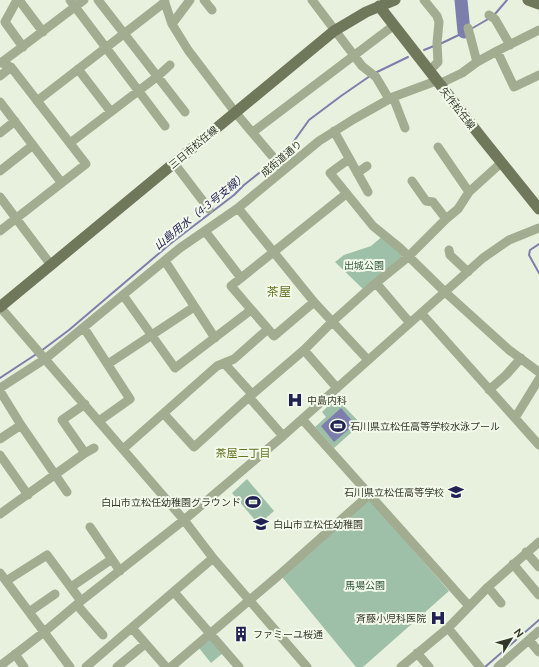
<svg xmlns="http://www.w3.org/2000/svg" width="539" height="667" font-family="Ubuntu,'Noto Sans JP',sans-serif">
<style>
.green{fill:#9ec0a8}
.water{fill:#7e7ead}
.lines{fill:none;stroke-linecap:round;stroke-linejoin:round}
.stream{stroke:#7e7ead;stroke-width:2}
.river{stroke:#7e7ead;stroke-width:13}
.minor{stroke:#a1ac90;stroke-width:9}
.major{stroke:#70785b;stroke-width:11}
.labels{text-anchor:middle;stroke-width:4;stroke-linejoin:round;paint-order:stroke}
.street-label{font-size:10px;fill:#333729;stroke:#f2f9ea}
.park-label{font-size:10px;fill:#2e543a;stroke:#f2f9ea}
.poi-label{font-size:10px;fill:#333729;stroke:#f2f9ea;text-anchor:start}
.water-label{font-size:11px;font-style:italic;fill:#222156;stroke:#f2f9ea}
.neighbourhood-label{font-size:11px;fill:#667724;stroke:#f2f9ea}
.quarter-label{font-size:12px;fill:#667724;stroke:#f2f9ea}
</style>
<rect width="100%" height="100%" fill="#e8f1de"/>
<path class="green" d="M384 235 405 254 363 289 335 262 344 255 371 246Z
M333 401 338 406 341 403 361 424 334 448 315 427 326 417 322 412Z
M247 479 274 511 266 518 268 521 261 527 232 493Z
M369 499 449 591 363 667H356L282 577Z
M211 638 223 653 211 663 199 648Z"/>
<path class="water" d="M341 408 355 424 334 442 321 426Z"/>
<g class="lines">
<path class="stream" d="M495 14 507 0
M471 29 490 18
M440 44 465 32
M424 50 434 46
M375 73 408 57
M278 157 294 141 309 120 341 96 370 76
M539 244 530 250 529 255 539 273
M41 351 69 330 170 244 234 195 244 185 273 162
M0 378 38 353
M485 667 539 620"/>
<path class="river" d="M461 0 464 32"/>
<path class="minor" d="M17 0 5 22 23 47
M19 0 43 32
M70 0 165 126
M98 0 185 112
M164 0 172 24 188 50 235 112 283 169
M204 0 212 10
M312 0 362 66 376 77 389 99
M424 0 437 16 439 22 437 43 438 62 429 71
M489 15 495 19 510 45
M172 24 190 0
M468 28 477 62
M497 51 514 87 539 75
M0 62 11 67 86 164 0 231
M1 63 84 0
M78 69 111 112
M0 76 11 67
M439 84 462 73 477 62 497 51 539 30
M393 97 405 128
M37 101 165 2
M0 102 61 182
M334 131 368 192
M253 132 393 26
M0 133 15 121
M70 143 158 76 170 65
M438 147 469 192
M349 159 330 173 373 226 400 248 445 292 509 350 539 372
M174 163 209 209
M0 171 33 145
M357 173 367 166
M412 181 426 201 433 202 446 219
M0 197 51 265
M238 208 314 302 368 360
M205 231 241 278
M449 250 450 255 468 272
M165 261 215 338
M376 283 410 323
M123 295 175 368 251 310
M314 302 274 336 231 286 346 194
M0 307 184 520 213 558 307 667
M421 313 539 445
M84 328 130 399 99 421
M304 350 337 388
M224 363 252 394
M108 364 194 307
M0 388 45 359 180 248 238 208 319 141 354 119 393 97 436 81
M489 390 506 375 521 358
M0 391 21 425 67 492
M249 397 283 436
M85 404 62 420 85 453
M164 414 194 447 249 397 304 350 333 321 371 287 408 257 446 219 458 209 469 192 501 163
M515 418 539 379
M302 419 469 606
M0 439 21 425
M123 449 217 366 234 359 268 329
M0 455 28 495
M0 514 85 453 94 448
M90 527 120 571
M526 552 539 567
M513 564 539 595
M0 573 70 667
M6 581 47 555 81 601
M71 587 112 559
M488 587 501 603
M174 592 239 667
M77 605 103 635
M29 612 55 594
M132 628 166 667
M448 628 480 667
M529 640 539 652
M417 653 429 667
M15 654 24 667
M0 666 44 632 81 601 184 520 283 436 483 258 509 240 539 228
M86 667 213 558
M117 667 145 644
M171 667 278 576 370 494
M401 667 448 628 488 587 539 542
M498 667 539 631"/>
<path class="major" d="M528 0 539 4
M379 6 481 137 539 209
M0 307 334 31 366 12 395 0"/>
</g>
<defs>
<g id="hospital-bare" transform="scale(1.2)"><path d="M-5-5h3v3.5h4V-5h3V5h-3V1.5h-4V5h-3Z" fill="#222156" stroke="#f2f9ea" stroke-width="2.5" paint-order="stroke"/></g>
<g id="stadium-bare" transform="scale(1.2)"><path d="M0-5a6.5 5 0 1 0 0 10a6.5 5 0 1 0 0-10ZM-3.5-1.8h7v3.6h-7Z" fill="#222156" stroke="#f2f9ea" stroke-width="2.5" paint-order="stroke"/></g>
<g id="school-bare" transform="scale(1.2)"><path d="M0-5L7-2L0 1L-7-2ZM-4 1L0 2.5L4 1V4Q0 6-4 4Z" fill="#222156" stroke="#f2f9ea" stroke-width="2.5" paint-order="stroke"/></g>
<g id="building-bare" transform="scale(1.2)"><path d="M-4-6H4V6H1V3H-1V6H-4ZM-2.5-4.3h1.7v1.8h-1.7ZM.8-4.3h1.7v1.8H.8ZM-2.5-1h1.7V.8h-1.7ZM.8-1h1.7V.8H.8Z" fill="#222156" stroke="#f2f9ea" stroke-width="2.5" paint-order="stroke"/></g>
</defs>
<g fill-rule="evenodd">
<use href="#hospital-bare" x="295" y="400"/>
<use href="#stadium-bare" x="338" y="426"/>
<use href="#school-bare" x="456" y="492"/>
<use href="#stadium-bare" x="253" y="502"/>
<use href="#school-bare" x="261" y="524"/>
<use href="#hospital-bare" x="438" y="618"/>
<use href="#building-bare" x="241" y="634"/>
</g>
<g class="labels">
<g class="street-label">
<text transform="translate(458 108) rotate(52)" y="4">矢作松任線</text>
<text transform="translate(193 147) rotate(-40)" y="4">三日市松任線</text>
<text transform="translate(281 158) rotate(-40)" y="4">成街道通り</text>
</g>
<g class="park-label">
<text x="364" y="269">出城公園</text>
<text x="365" y="589">馬場公園</text>
</g>
<g class="poi-label">
<text x="307" y="404">中島内科</text>
<text x="350" y="430">石川県立松任高等学校水泳プール</text>
<text x="444" y="496" text-anchor="end">石川県立松任高等学校</text>
<text x="241" y="506" text-anchor="end">白山市立松任幼稚園グラウンド</text>
<text x="273" y="528">白山市立松任幼稚園</text>
<text x="426" y="622" text-anchor="end">斉藤小児科医院</text>
<text x="253" y="638">ファミーユ桜通</text>
</g>
<g class="water-label">
<text transform="translate(200 211) rotate(-39)" y="4">山島用水（4-3号支線）</text>
</g>
<g class="neighbourhood-label">
<text x="243" y="457">茶屋二丁目</text>
</g>
<g class="quarter-label">
<text x="279" y="296">茶屋</text>
</g>
</g>
<g transform="translate(511 639) rotate(53)" stroke="#f2f9ea" stroke-width="3" paint-order="stroke">
<path d="M0-3L7 15L0 10L-7 15Z" fill="#333729"/>
<text y="-6" font-size="11" font-weight="bold" text-anchor="middle" fill="#333729">N</text>
</g>
</svg>
